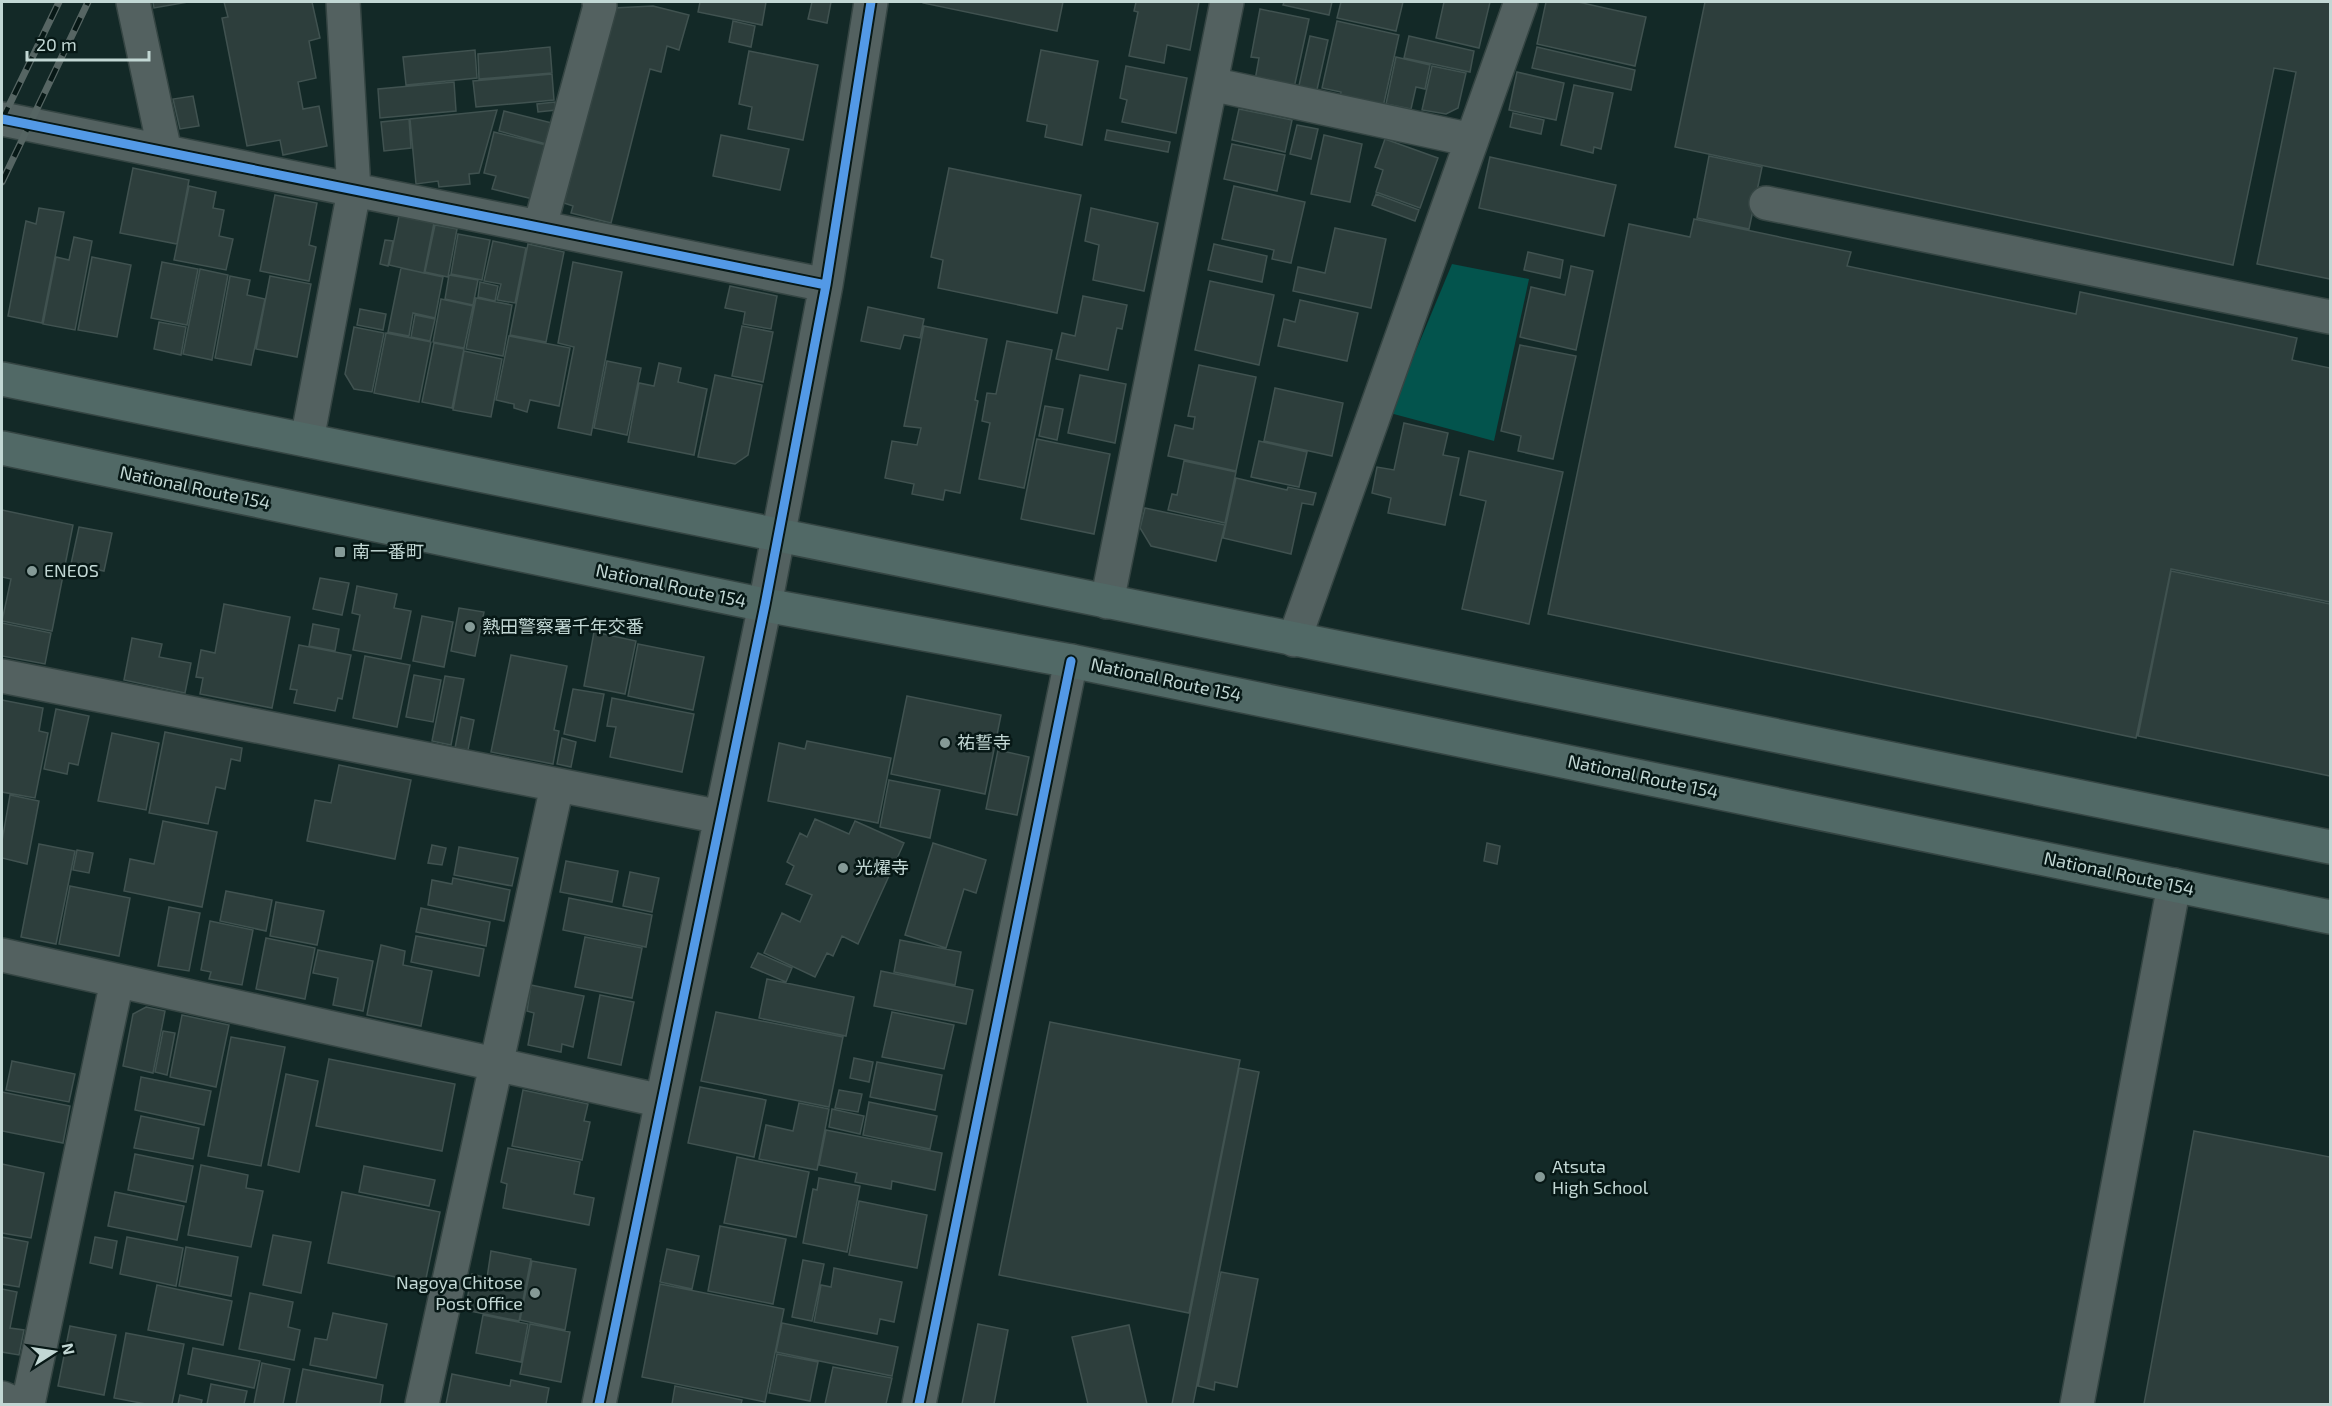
<svg xmlns="http://www.w3.org/2000/svg" width="2332" height="1406" font-family="'Exo 2','Noto Sans JP',sans-serif">
<style>
.green{fill:#03544d}
.building{fill:#2d3e3c;stroke:#405250;stroke-width:1.5}
.lines{fill:none;stroke-linecap:round;stroke-linejoin:round}
.minor-casing{stroke:#354543;stroke-width:36}
.highway-casing{stroke:#354543;stroke-width:36}
.minor{stroke:#536160;stroke-width:33}
.highway{stroke:#516966;stroke-width:33}
.rail-casing{stroke:#566563;stroke-width:7}
.rail{stroke:#071816;stroke-width:4.5;stroke-dasharray:14;stroke-linecap:butt}
.cycleway-casing{stroke:#071816;stroke-width:13}
.cycleway{stroke:#5399e6;stroke-width:9}
.poi-dot{fill:#859a97;stroke:#071816;stroke-width:2}
.labels{text-anchor:middle;stroke-width:5;stroke-linejoin:round;paint-order:stroke}
.street-label{font-size:18px;fill:#c2d7d4;stroke:#071816}
.poi-label{font-size:18px;fill:#c2d7d4;stroke:#071816;text-anchor:start}
</style>
<rect width="100%" height="100%" fill="#132927"/>
<path class="green" d="M1452 264 1529 279 1494 441 1390 413Z"/>
<path class="building" d="M153 2H188L154 8Z
M224 2H312L320 38 309 41 316 78 298 82 303 109 319 106 327 146 283 155 280 140 247 146 222 18 228 17Z
M700 2H766L762 25 698 12Z
M812 2H831L827 23 808 19Z
M923 2H1063L1057 31 923 3Z
M1136 2H1199L1190 50 1167 45 1164 63 1129 56 1138 12 1134 11Z
M1284 2H1332L1329 15 1283 5Z
M1341 2H1403L1396 31 1337 18Z
M1444 2H1490L1479 48 1436 38Z
M1546 2H1578L1646 17 1635 66 1537 44Z
M1705 2H2330V279L2257 264 2296 72 2274 68 2233 265 1675 147Z
M653 6 689 15 679 50 667 46 661 72 650 69 611 223 571 213 573 206 564 203 613 8Z
M1260 9 1309 19 1294 88 1255 80 1259 58 1251 57Z
M733 21 755 26 751 47 729 42Z
M1337 21 1399 35 1383 107 1340 98 1341 92 1322 88Z
M1310 36 1328 40 1316 94 1298 90Z
M1409 36 1474 51 1470 72 1404 58Z
M550 47 552 73 479 79 478 54Z
M1537 47 1635 70 1631 90 1532 68Z
M475 50 477 78 406 85 403 57Z
M1041 50 1098 61 1082 145 1045 137 1047 125 1027 121Z
M749 51 818 65 803 140 748 129 752 107 739 104Z
M1396 57 1430 65 1425 89 1416 87 1411 109 1386 104Z
M1126 66 1187 78 1176 133 1122 122 1127 100 1120 98Z
M1432 66 1466 73 1458 108 1446 114 1422 110Z
M1517 72 1564 83 1556 120 1509 110Z
M552 74 554 100 476 107 473 81Z
M454 82 456 111 380 118 378 89Z
M1574 85 1613 93 1601 149 1594 147 1593 153 1561 145Z
M193 96 199 126 180 129 173 99Z
M555 102 556 110 538 112 537 104Z
M1239 109 1292 120 1285 152 1232 140Z
M497 110 479 173 469 174 470 184 439 187 438 181 416 184 410 119Z
M504 111 552 123 546 144 499 131Z
M1513 113 1544 120 1541 134 1510 127Z
M409 119 411 148 384 151 381 122Z
M1297 125 1318 129 1311 159 1290 154Z
M1107 130 1170 142 1168 152 1105 140Z
M494 132 546 145 533 199 492 189 496 176 484 173Z
M721 135 789 149 780 190 713 176Z
M1324 135 1362 144 1350 202 1311 194Z
M1385 139 1438 158 1420 208 1376 192 1383 170 1375 167Z
M1232 144 1285 155 1277 191 1224 179Z
M1709 156 1762 167 1749 229 1697 218Z
M1490 157 1616 185 1604 236 1479 208Z
M133 168 189 180 177 244 120 233Z
M949 168 1081 195 1057 313 938 288 943 260 931 257Z
M189 186 216 192 213 208 224 210 219 236 233 239 226 270 174 260Z
M1234 186 1305 202 1291 263 1272 259 1274 250 1222 239Z
M1376 194 1419 210 1415 221 1372 205Z
M275 195 317 203 309 245 316 247 309 281 260 271Z
M39 208 64 212 42 323 8 316 26 221 36 224Z
M1091 208 1158 223 1144 291 1093 280 1099 245 1085 241Z
M399 216 434 223 424 273 389 265Z
M1694 219 1851 252 1847 266 2076 314 2080 292 2297 338 2292 360 2330 368V602L2171 569 2136 738 1548 614 1629 224 1690 237Z
M435 225 457 229 448 277 425 272Z
M1335 228 1386 239 1371 308 1293 291 1298 267 1325 273Z
M458 234 490 240 482 280 451 274Z
M74 237 92 241 75 330 43 324 56 257 69 260Z
M385 240 393 241 388 266 380 264Z
M493 241 526 248 515 303 497 300 501 284 484 281Z
M528 244 564 252 546 342 510 335Z
M1214 244 1267 256 1262 282 1208 270Z
M1528 252 1563 260 1560 278 1524 270Z
M92 257 131 265 117 337 78 330Z
M162 262 198 269 187 325 151 318Z
M573 262 622 272 591 435 558 428 574 347 558 343Z
M1571 266 1593 271 1576 350 1520 337 1531 287 1565 295Z
M401 268 443 277 435 318 413 313 409 336 388 332Z
M200 269 228 275 212 360 183 354Z
M449 275 478 280 473 305 445 299Z
M230 276 250 280 247 295 265 299 251 365 215 358Z
M270 276 311 284 297 357 256 349Z
M1210 281 1274 295 1259 365 1195 350Z
M480 282 498 286 495 301 478 297Z
M730 286 777 296 771 329 743 324 745 312 725 308Z
M1083 296 1127 305 1122 329 1117 328 1108 370 1056 359 1062 333 1075 336Z
M476 298 512 305 503 356 466 349Z
M441 299 473 306 464 348 433 342Z
M1300 300 1358 313 1347 361 1278 346 1284 319 1295 322Z
M868 307 924 319 920 338 904 335 900 349 861 341Z
M360 309 386 314 383 330 357 325Z
M415 315 435 319 430 341 411 337Z
M159 322 186 327 181 355 154 349Z
M742 326 773 332 763 382 732 376Z
M924 326 987 339 975 400 978 401 960 493 945 490 943 500 912 494 914 484 885 478 892 441 917 445 921 428 904 426Z
M354 327 384 333 372 392 354 389 345 374Z
M386 333 431 342 419 402 374 393Z
M509 336 570 348 559 406 530 400 527 412 514 408V404L496 400Z
M1007 341 1052 350 1024 488 979 479 990 423 982 421 987 393 996 394Z
M434 343 464 349 452 408 422 402Z
M1520 345 1576 356 1553 459 1518 451 1521 436 1501 431Z
M464 351 502 359 491 417 453 410Z
M607 361 641 368 627 435 594 428Z
M659 363 681 368 678 382 707 389 694 455 628 442 639 383 654 386Z
M1199 365 1256 377 1236 471 1168 456 1175 425 1193 429 1195 417 1188 416Z
M715 375 762 385 748 455 735 464 698 457Z
M1080 375 1126 384 1115 443 1068 433Z
M1275 388 1343 403 1332 456 1264 441Z
M1045 406 1063 409 1057 440 1039 436Z
M1404 423 1448 433 1443 455 1459 458 1445 525 1388 513 1391 498 1372 493 1377 467 1394 470Z
M1037 439 1110 454 1094 534 1021 519Z
M1259 441 1307 452 1299 487 1251 477Z
M1469 451 1563 472 1529 624 1462 609 1486 501 1460 495Z
M1184 461 1236 472 1225 523 1168 510 1172 494 1177 495Z
M1236 478 1287 490 1288 487 1316 493 1313 505 1302 503 1291 554 1223 538Z
M1145 508 1225 525 1216 561 1151 546 1140 528Z
M2 510 73 525 52 631 2 621 11 579 2 577Z
M79 527 112 533 104 571 71 564Z
M2171 571 2330 604V776L2138 736Z
M320 578 349 583 342 615 313 609Z
M357 586 397 594 394 608 411 611 401 659 353 650 360 615 352 613Z
M224 604 290 617 272 708 200 694 203 678 196 677 201 650 215 653Z
M459 608 484 612 475 656 451 651Z
M422 616 453 622 444 667 413 661Z
M2 623 51 633 45 664 2 656Z
M313 624 339 629 335 651 309 646Z
M594 632 636 641 625 694 584 686Z
M132 638 162 644 159 657 191 663 185 693 124 680Z
M638 644 704 657 693 710 628 696Z
M299 645 351 655 342 699 338 698 335 711 294 703 297 690 290 689Z
M511 655 567 666 554 730 559 731 553 764 491 752Z
M365 656 410 665 397 727 353 718Z
M414 675 441 680 433 722 406 717Z
M445 676 464 679 451 745 432 741Z
M573 689 604 694 595 741 564 734Z
M907 696 1001 715 985 794 891 774Z
M612 698 694 714 682 772 610 757 616 727 607 726Z
M2 700 43 708 39 731 48 733 35 798 2 792Z
M56 709 89 716 78 765 69 763 67 774 44 769Z
M461 717 474 720 468 750 455 748Z
M165 732 242 748 240 761 231 759 225 789 216 787 208 824 149 813Z
M112 733 159 743 146 810 98 801Z
M562 738 576 742 571 767 557 764Z
M807 741 891 758 878 823 768 801 779 743 805 749Z
M998 750 1029 757 1017 815 986 809Z
M339 765 411 780 395 859 307 841 315 800 331 803Z
M889 780 940 790 930 838 880 827Z
M10 795 39 801 27 864 2 858V841Z
M815 819 849 834 855 821 904 843 858 944 842 936 833 956 827 953 815 977 764 953 782 913 800 922 812 895 786 884 794 866 787 862 800 833 807 837Z
M163 821 217 832 202 907 124 891 130 859 154 864Z
M933 843 986 860 976 893 964 889 946 948 905 935Z
M1487 843 1500 846 1497 864 1484 861Z
M39 844 75 851 56 944 21 937Z
M432 845 446 848 442 865 428 863Z
M459 847 518 858 512 886 454 875Z
M77 850 93 853 89 873 73 870Z
M566 861 618 871 612 902 560 892Z
M630 872 659 878 652 912 623 906Z
M453 878 510 890 504 921 428 905 432 880 452 884Z
M70 886 130 898 119 956 59 944Z
M226 891 272 900 266 931 220 921Z
M569 898 652 915 646 947 563 930Z
M276 902 324 911 317 945 270 936Z
M169 907 200 913 189 971 158 966Z
M421 908 490 922 486 946 416 932Z
M210 921 253 930 242 985 209 979 211 972 201 970Z
M416 936 484 949 479 976 411 962Z
M585 937 642 948 632 998 575 987Z
M266 938 315 948 305 999 256 989Z
M900 940 961 952 955 985 894 972Z
M381 945 405 951 403 965 432 971 421 1026 367 1015Z
M318 950 373 961 363 1011 333 1005 338 978 313 973Z
M758 953 792 968 786 982 751 967Z
M881 971 973 990 966 1024 874 1006Z
M767 979 854 997 846 1036 759 1018Z
M531 985 584 996 573 1047 562 1044 561 1052 528 1045 534 1013 527 1011Z
M600 995 634 1002 621 1065 588 1058Z
M146 1007 165 1011 153 1073 123 1066 133 1014Z
M716 1012 843 1037 829 1107 701 1081Z
M892 1012 954 1025 944 1069 882 1057Z
M182 1015 229 1025 216 1087 170 1077Z
M1050 1022 1240 1060 1189 1313 999 1275Z
M163 1031 175 1033 167 1075 155 1072Z
M231 1037 285 1047 261 1166 208 1156Z
M854 1058 873 1062 869 1082 850 1078Z
M329 1059 455 1084 442 1151 316 1126Z
M12 1061 75 1074 69 1102 6 1090Z
M877 1062 942 1075 935 1110 870 1097Z
M1239 1068 1259 1072 1193 1404H1172Z
M286 1074 318 1081 299 1172 268 1165Z
M141 1077 211 1091 204 1125 135 1110Z
M700 1087 766 1100 754 1157 688 1143Z
M523 1090 588 1104 584 1121 590 1122 582 1160 512 1146Z
M839 1090 862 1094 858 1112 835 1108Z
M2 1092 70 1106 63 1143 2 1131Z
M869 1102 937 1116 930 1149 863 1135Z
M799 1103 829 1109 817 1170 759 1159 766 1125 793 1131Z
M832 1109 864 1116 860 1134 829 1127Z
M141 1116 199 1128 193 1159 134 1148Z
M826 1130 942 1153 935 1190 892 1181 891 1189 855 1182 857 1173 819 1165Z
M2194 1131 2330 1157V1404H2144Z
M508 1148 580 1162 574 1194 594 1198 589 1225 503 1208 507 1184 501 1182Z
M135 1154 193 1166 186 1202 128 1190Z
M737 1157 809 1172 796 1237 724 1223Z
M2 1164 44 1173 31 1238 2 1233Z
M201 1165 248 1175 246 1188 263 1191 251 1247 188 1235Z
M364 1166 435 1180 429 1206 359 1192Z
M819 1178 860 1186 847 1252 803 1243 813 1189 817 1190Z
M115 1192 184 1206 177 1240 108 1226Z
M342 1192 440 1212 425 1283 328 1263Z
M859 1201 927 1215 917 1268 849 1255Z
M720 1226 786 1239 773 1304 708 1291Z
M273 1235 311 1242 301 1293 263 1285Z
M2 1237 28 1242 19 1287 2 1284Z
M95 1237 117 1241 112 1268 90 1263Z
M127 1237 183 1248 176 1286 120 1274Z
M186 1247 238 1257 231 1296 179 1286Z
M667 1249 699 1256 692 1289 660 1282Z
M491 1251 531 1259 519 1321 465 1310 472 1274 487 1278Z
M803 1260 824 1264 812 1321 792 1317Z
M532 1261 576 1269 565 1330 520 1320Z
M834 1268 902 1282 894 1322 880 1319 877 1334 814 1322 821 1285 831 1287Z
M1221 1272 1258 1279 1237 1387 1215 1382 1214 1390 1198 1386Z
M660 1284 784 1309 765 1402 642 1377Z
M157 1285 232 1301 223 1345 148 1330Z
M2 1289 17 1292 10 1328 24 1330 19 1355 2 1352Z
M250 1293 293 1302 288 1327 300 1330 294 1360 239 1349Z
M333 1313 387 1324 376 1378 310 1365 315 1338 327 1340Z
M483 1315 528 1324 521 1362 476 1353Z
M782 1323 898 1347 892 1376 776 1352Z
M530 1324 570 1332 561 1382 520 1374Z
M978 1324 1008 1330 994 1404H962Z
M1129 1325 1147 1404H1088L1072 1337Z
M70 1326 116 1335 104 1395 58 1386Z
M126 1333 184 1344 172 1404H146L114 1398Z
M193 1348 260 1361 254 1388 188 1374Z
M777 1354 818 1362 810 1401 769 1393Z
M262 1363 290 1369 283 1404H254Z
M833 1367 892 1378 886 1404H825Z
M303 1369 383 1385 380 1404H296Z
M452 1374 510 1386 511 1380 549 1388 546 1404H446Z
M211 1384 247 1391 244 1404H207Z
M675 1386 742 1400 741 1404H672Z
M180 1395 202 1400 201 1404H178Z"/>
<g class="lines">
<g class="minor-casing">
<path id="minor" d="M133 2 165 152
M1211 84 1472 140
M2 119 826 285
M1766 203 2330 317
M540 226 600 6 599 2
M307 440 354 191 343 2
M1107 602 1227 2
M1294 640 1521 2
M2 676 721 817
M2 955 662 1101
M2 1398 16 1404
M28 1404 117 981
M422 1404 557 786
M599 1404 765 605 826 285 871 2
M919 1404 1071 661
M2077 1404 2174 885"/>
</g>
<g class="highway-casing">
<path id="highway" d="M2 379 2330 847
M2 448 765 605 1071 661 2330 917"/>
</g>
<use href="#minor" class="minor"/>
<use href="#highway" class="highway"/>
<g class="rail-casing">
<path id="rail" d="M2 120 59 2
M2 182 88 2"/>
</g>
<use href="#rail" class="rail"/>
<g class="cycleway-casing">
<path id="cycleway" d="M2 119 826 285
M599 1404 765 605 826 285 871 2
M919 1404 1071 661"/>
</g>
<use href="#cycleway" class="cycleway"/>
</g>
<g class="poi-dot">
<rect x="334" y="546" width="12" height="12" rx="3"/>
<circle cx="32" cy="571" r="6"/>
<circle cx="470" cy="627" r="6"/>
<circle cx="945" cy="743" r="6"/>
<circle cx="843" cy="868" r="6"/>
<circle cx="1540" cy="1177" r="6"/>
<circle cx="535" cy="1293" r="6"/>
</g>
<g class="labels">
<g class="street-label">
<text transform="translate(195 488) rotate(12)" y="6">National Route 154</text>
<text transform="translate(671 586) rotate(12)" y="6">National Route 154</text>
<text transform="translate(1166 680) rotate(12)" y="6">National Route 154</text>
<text transform="translate(1643 777) rotate(12)" y="6">National Route 154</text>
<text transform="translate(2119 874) rotate(12)" y="6">National Route 154</text>
</g>
<g class="poi-label">
<text x="352" y="558">南一番町</text>
<text x="44" y="577">ENEOS</text>
<text x="482" y="633">熱田警察署千年交番</text>
<text x="957" y="749">祐誓寺</text>
<text x="855" y="874">光燿寺</text>
<text x="1552" y="1173">Atsuta<tspan x="1552" dy="21">High School</tspan></text>
<text x="523" y="1289" text-anchor="end">Nagoya Chitose<tspan x="523" dy="21">Post Office</tspan></text>
</g>
</g>
<rect width="2332" height="1406" fill="none" stroke="#c2d7d4" stroke-width="6"/>
<g transform="translate(54 1352) rotate(78)" stroke="#071816" stroke-width="4.5" paint-order="stroke">
<path d="M0-4.5L10 22L0 15L-10 22Z" fill="#c2d7d4"/>
<text y="-9" font-size="16" font-weight="bold" text-anchor="middle" fill="#c2d7d4">N</text>
</g>
<path d="M27 51v9h122v-9" fill="none" stroke="#c2d7d4" stroke-width="3"/>
<text x="36" y="51" font-size="18" fill="#c2d7d4" stroke="#071816" stroke-width="4.5" paint-order="stroke">20 m</text>
</svg>
